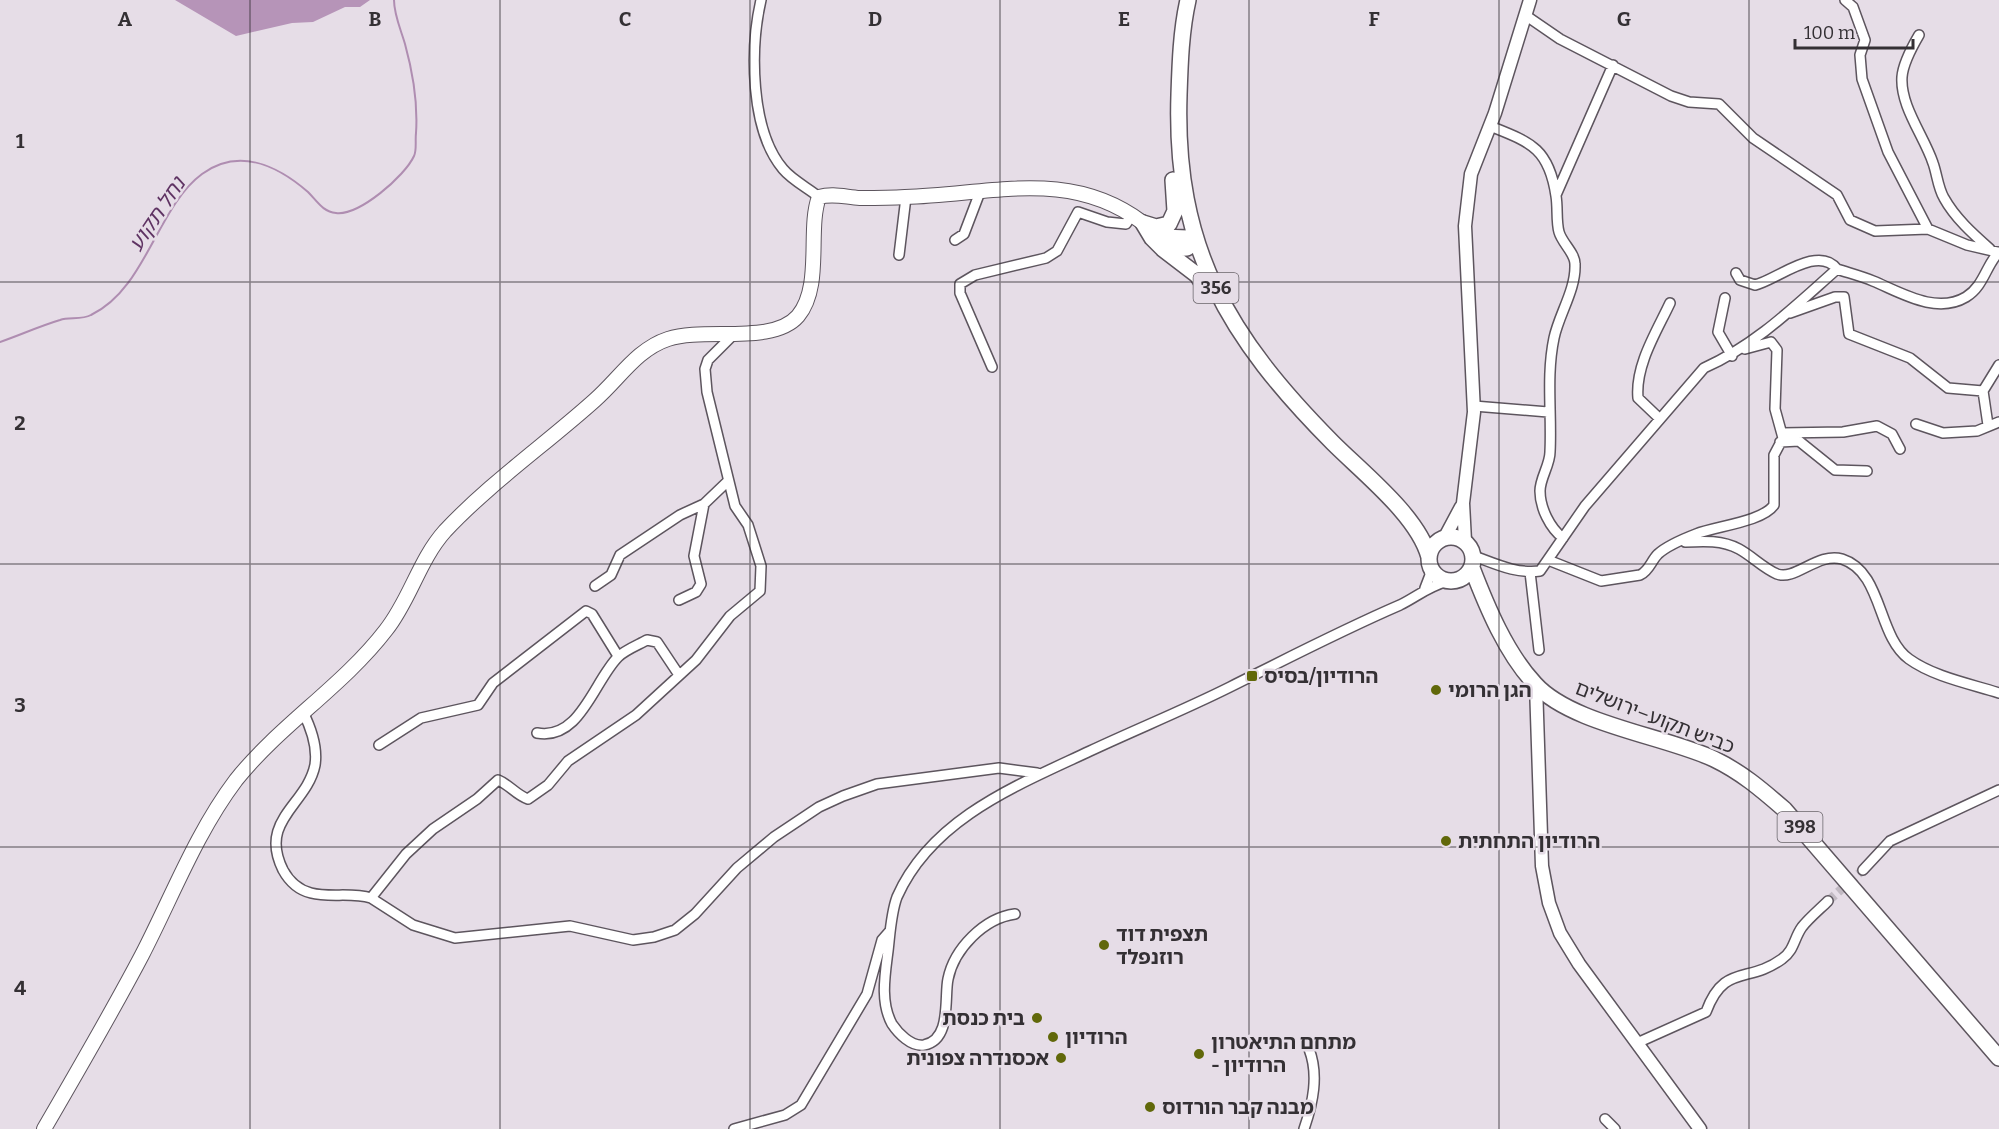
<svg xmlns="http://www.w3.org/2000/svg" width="1999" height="1129" font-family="Bitter,'Noto Sans Hebrew',serif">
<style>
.forest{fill:#b694b8}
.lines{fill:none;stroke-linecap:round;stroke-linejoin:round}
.stream{stroke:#af8db1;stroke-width:2}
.minor-tunnel{stroke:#c2bac3;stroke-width:9;stroke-dasharray:9 4.5;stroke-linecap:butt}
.minor-casing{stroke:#5d555e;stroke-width:12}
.tertiary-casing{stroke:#5d555e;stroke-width:15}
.secondary-casing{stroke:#5d555e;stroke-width:16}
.primary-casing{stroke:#5d555e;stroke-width:18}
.minor{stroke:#fff;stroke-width:9}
.tertiary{stroke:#fff;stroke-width:12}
.secondary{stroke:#fff;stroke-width:14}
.primary{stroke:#fff;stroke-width:15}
.grid{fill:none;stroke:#343034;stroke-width:1.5;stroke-opacity:0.55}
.poi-dot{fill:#61680a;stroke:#e6dde7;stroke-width:2}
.labels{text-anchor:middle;stroke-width:5;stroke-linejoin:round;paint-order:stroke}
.shield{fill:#e6dde7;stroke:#69646a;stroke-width:1.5}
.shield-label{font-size:18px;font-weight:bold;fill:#343034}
.poi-label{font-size:20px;font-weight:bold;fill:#343034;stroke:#e6dde7;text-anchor:start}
.street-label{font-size:20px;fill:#343034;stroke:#e6dde7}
.water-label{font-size:21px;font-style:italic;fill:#5f3363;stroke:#e6dde7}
.grid-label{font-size:20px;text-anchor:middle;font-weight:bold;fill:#343034;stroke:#e6dde7;stroke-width:5;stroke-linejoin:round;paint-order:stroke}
</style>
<rect width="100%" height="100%" fill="#e6dde7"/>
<path class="forest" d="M175 0H370L360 7H345L313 22 292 23 236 36Z"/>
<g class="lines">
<path class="stream" d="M0 342C20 335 40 326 60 320 69 317 82 320 91 315 146 289 157 207 202 174 239 147 278 166 308 192 317 201 323 212 336 213 359 216 405 176 414 156 417 150 415 140 416 133 418 103 413 73 405 44 401 30 394 15 394 0"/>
<path class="minor-tunnel" d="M1828 901 1863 870"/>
<g class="minor-casing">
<path id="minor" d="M761 0C750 48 750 130 783 169 792 180 808 188 819 197
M1845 0 1853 7 1865 40 1860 55 1862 79 1888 152 1928 229
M1525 15 1560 39 1671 96 1689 102 1719 104 1753 138 1837 195 1850 220 1875 231 1928 229 1967 245 1997 252
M1919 35C1912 47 1903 63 1902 77 1900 106 1924 136 1933 163 1937 174 1938 188 1944 198 1955 218 1973 234 1990 249
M1490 126C1530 142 1549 148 1556 196 1558 208 1556 221 1559 232 1562 243 1575 253 1575 264 1576 290 1559 314 1554 338 1546 376 1552 414 1550 452 1550 465 1540 478 1540 491 1540 508 1550 528 1563 538
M1556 195 1613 65
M955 240 964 234 980 192
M899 255 906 197
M1736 273 1740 280 1755 285C1775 281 1818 244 1837 269
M1725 298 1718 332 1732 356
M1790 313 1835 297H1844L1849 334 1910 358 1948 388 1983 391
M992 367 960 293V284L975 275 1046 258 1057 251 1078 212 1107 222 1126 224 1132 215
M1474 406 1548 412
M1660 419 1638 398C1635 365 1657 331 1670 303
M1916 424 1943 433 1977 431 1999 422
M1988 425 1983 391 1999 365
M1782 433 1843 432 1877 426 1892 434 1900 449
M1780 442 1799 441 1835 470 1867 471
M1685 542C1704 541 1722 540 1739 549 1752 556 1763 568 1777 574 1795 581 1818 552 1842 559 1883 572 1877 636 1909 659 1934 677 1971 684 1999 693
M1474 556C1496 564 1516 574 1540 571L1585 506 1704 368C1756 345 1795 306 1837 269 1849 273 1861 276 1873 281 1900 292 1936 315 1966 297 1984 286 1986 265 1999 252
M1548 560 1601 581 1640 575C1649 571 1651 561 1658 554 1668 545 1683 539 1696 534 1716 526 1762 522 1774 505V455L1783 438 1775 409 1777 350 1771 342 1745 349
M1530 572 1539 650
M595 586 611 575 620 555 680 515 704 504
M1425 588 1430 575 1429 564
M679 600 696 592 701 584 694 556 704 504 728 481
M303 712C311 728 318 746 315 765 307 805 258 820 283 870 289 881 299 890 311 893 330 898 351 892 371 898L406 854 433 829 477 799 498 780C510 785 516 795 528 799L548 785 568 761 636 715 696 660 730 616 760 591 761 566 748 525 735 506 707 392 705 369 708 360 735 333
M537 733C580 741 594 681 618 657 625 650 638 645 647 640L657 642 679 675
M379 745 421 718 478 705 493 683 586 611 592 614 618 656
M1863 870 1890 841 1999 790
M371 898 413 925 455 938 570 926 633 940 654 937 675 930 695 914 737 868 774 837 819 807 843 796 877 784 999 768 1037 773
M1015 914C984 918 954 949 948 979 944 997 952 1040 924 1045 911 1047 898 1033 892 1024 880 1002 885 975 888 951 890 934 891 913 897 897 932 818 1018 785 1090 751 1137 729 1184 710 1230 687 1286 659 1342 630 1400 605 1418 596 1427 587 1448 581
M1637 1043 1706 1012C1724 963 1748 984 1782 959 1794 951 1794 938 1802 927 1809 918 1820 909 1828 901
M1605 1119 1615 1129
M734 1129 785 1115 801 1105 867 994 882 940 889 932
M1304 1129C1313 1103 1319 1075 1309 1049"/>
</g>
<g class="tertiary-casing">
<path id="tertiary" d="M1445 537 1461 507
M1465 541 1463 503 1474 412 1465 226 1471 174 1495 113 1530 0
M1536 685 1542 866 1549 903 1560 933 1579 964 1700 1129"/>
</g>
<g class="secondary-casing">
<path id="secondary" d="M44 1129C77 1072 111 1014 142 955 172 897 196 833 236 780 280 725 343 686 386 630 410 600 419 560 445 531 490 483 546 444 595 400 619 379 637 349 668 339 705 327 773 345 798 316 823 286 807 229 819 197 833 193 845 197 860 198 875 198 890 198 905 197 990 195 1069 167 1143 223"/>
</g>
<g class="primary-casing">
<path id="primary" d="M1188 0C1181 31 1180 64 1179 95 1174 248 1228 337 1333 443 1363 473 1418 516 1429 557
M1143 223 1156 227 1169 224 1175 211 1173 180
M1143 223 1163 237 1187 238 1195 242 1187 248 1163 249 1152 238Z
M1163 249 1197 275 1209 294
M1429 559a22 22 0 1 1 44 0a22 22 0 1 1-44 0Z
M1472 568C1487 607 1506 653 1535 684 1571 724 1665 736 1714 759 1741 772 1761 789 1784 809L1999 1058"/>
</g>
<use href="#minor" class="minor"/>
<use href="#tertiary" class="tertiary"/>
<use href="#secondary" class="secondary"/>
<use href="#primary" class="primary"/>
</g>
<path class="grid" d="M250 0V1129M500 0V1129M750 0V1129M1000 0V1129M1249 0V1129M1499 0V1129M1749 0V1129M0 282H1999M0 564H1999M0 847H1999"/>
<g class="poi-dot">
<rect x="1246" y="670" width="12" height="12" rx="3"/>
<circle cx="1436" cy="690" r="6"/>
<circle cx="1446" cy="841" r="6"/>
<circle cx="1104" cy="945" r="6"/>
<circle cx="1037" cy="1018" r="6"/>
<circle cx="1053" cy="1037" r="6"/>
<circle cx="1199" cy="1054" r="6"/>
<circle cx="1061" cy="1058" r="6"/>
<circle cx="1150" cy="1107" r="6"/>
</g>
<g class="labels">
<g class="shield">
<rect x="1193.5" y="273" width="45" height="30" rx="4.5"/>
<rect x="1777.5" y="812" width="45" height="30" rx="4.5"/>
</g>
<g class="shield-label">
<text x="1216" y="294">356</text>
<text x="1800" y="833">398</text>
</g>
<g class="poi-label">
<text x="1264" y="683">הרודיון/בסיס</text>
<text x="1448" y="697">הגן הרומי</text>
<text x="1458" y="848">הרודיון התחתית</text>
<text x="1116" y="941">תצפית דוד<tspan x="1116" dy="23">רוזנפלד</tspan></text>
<text x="1025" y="1025" text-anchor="end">בית כנסת</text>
<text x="1065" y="1044">הרודיון</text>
<text x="1211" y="1049">מתחם התיאטרון<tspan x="1211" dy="23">- הרודיון</tspan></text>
<text x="1049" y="1065" text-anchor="end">אכסנדרה צפונית</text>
<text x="1162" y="1114">מבנה קבר הורדוס</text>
</g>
<g class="street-label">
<text transform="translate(1655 717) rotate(21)" y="7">כביש תקוע–ירושלים</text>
</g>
<g class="water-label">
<text transform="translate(157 214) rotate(-56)" y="7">נחל תקוע</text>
</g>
</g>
<g class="grid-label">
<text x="125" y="26">A</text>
<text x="375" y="26">B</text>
<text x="625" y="26">C</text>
<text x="875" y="26">D</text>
<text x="1124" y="26">E</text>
<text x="1374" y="26">F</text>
<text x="1624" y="26">G</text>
<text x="20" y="148">1</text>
<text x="20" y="430">2</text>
<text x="20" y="712">3</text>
<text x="20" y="995">4</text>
</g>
<path d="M1795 39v9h118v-9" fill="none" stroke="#343034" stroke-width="3"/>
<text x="1804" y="39" font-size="18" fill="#343034" stroke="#e6dde7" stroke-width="4.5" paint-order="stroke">100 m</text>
</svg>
